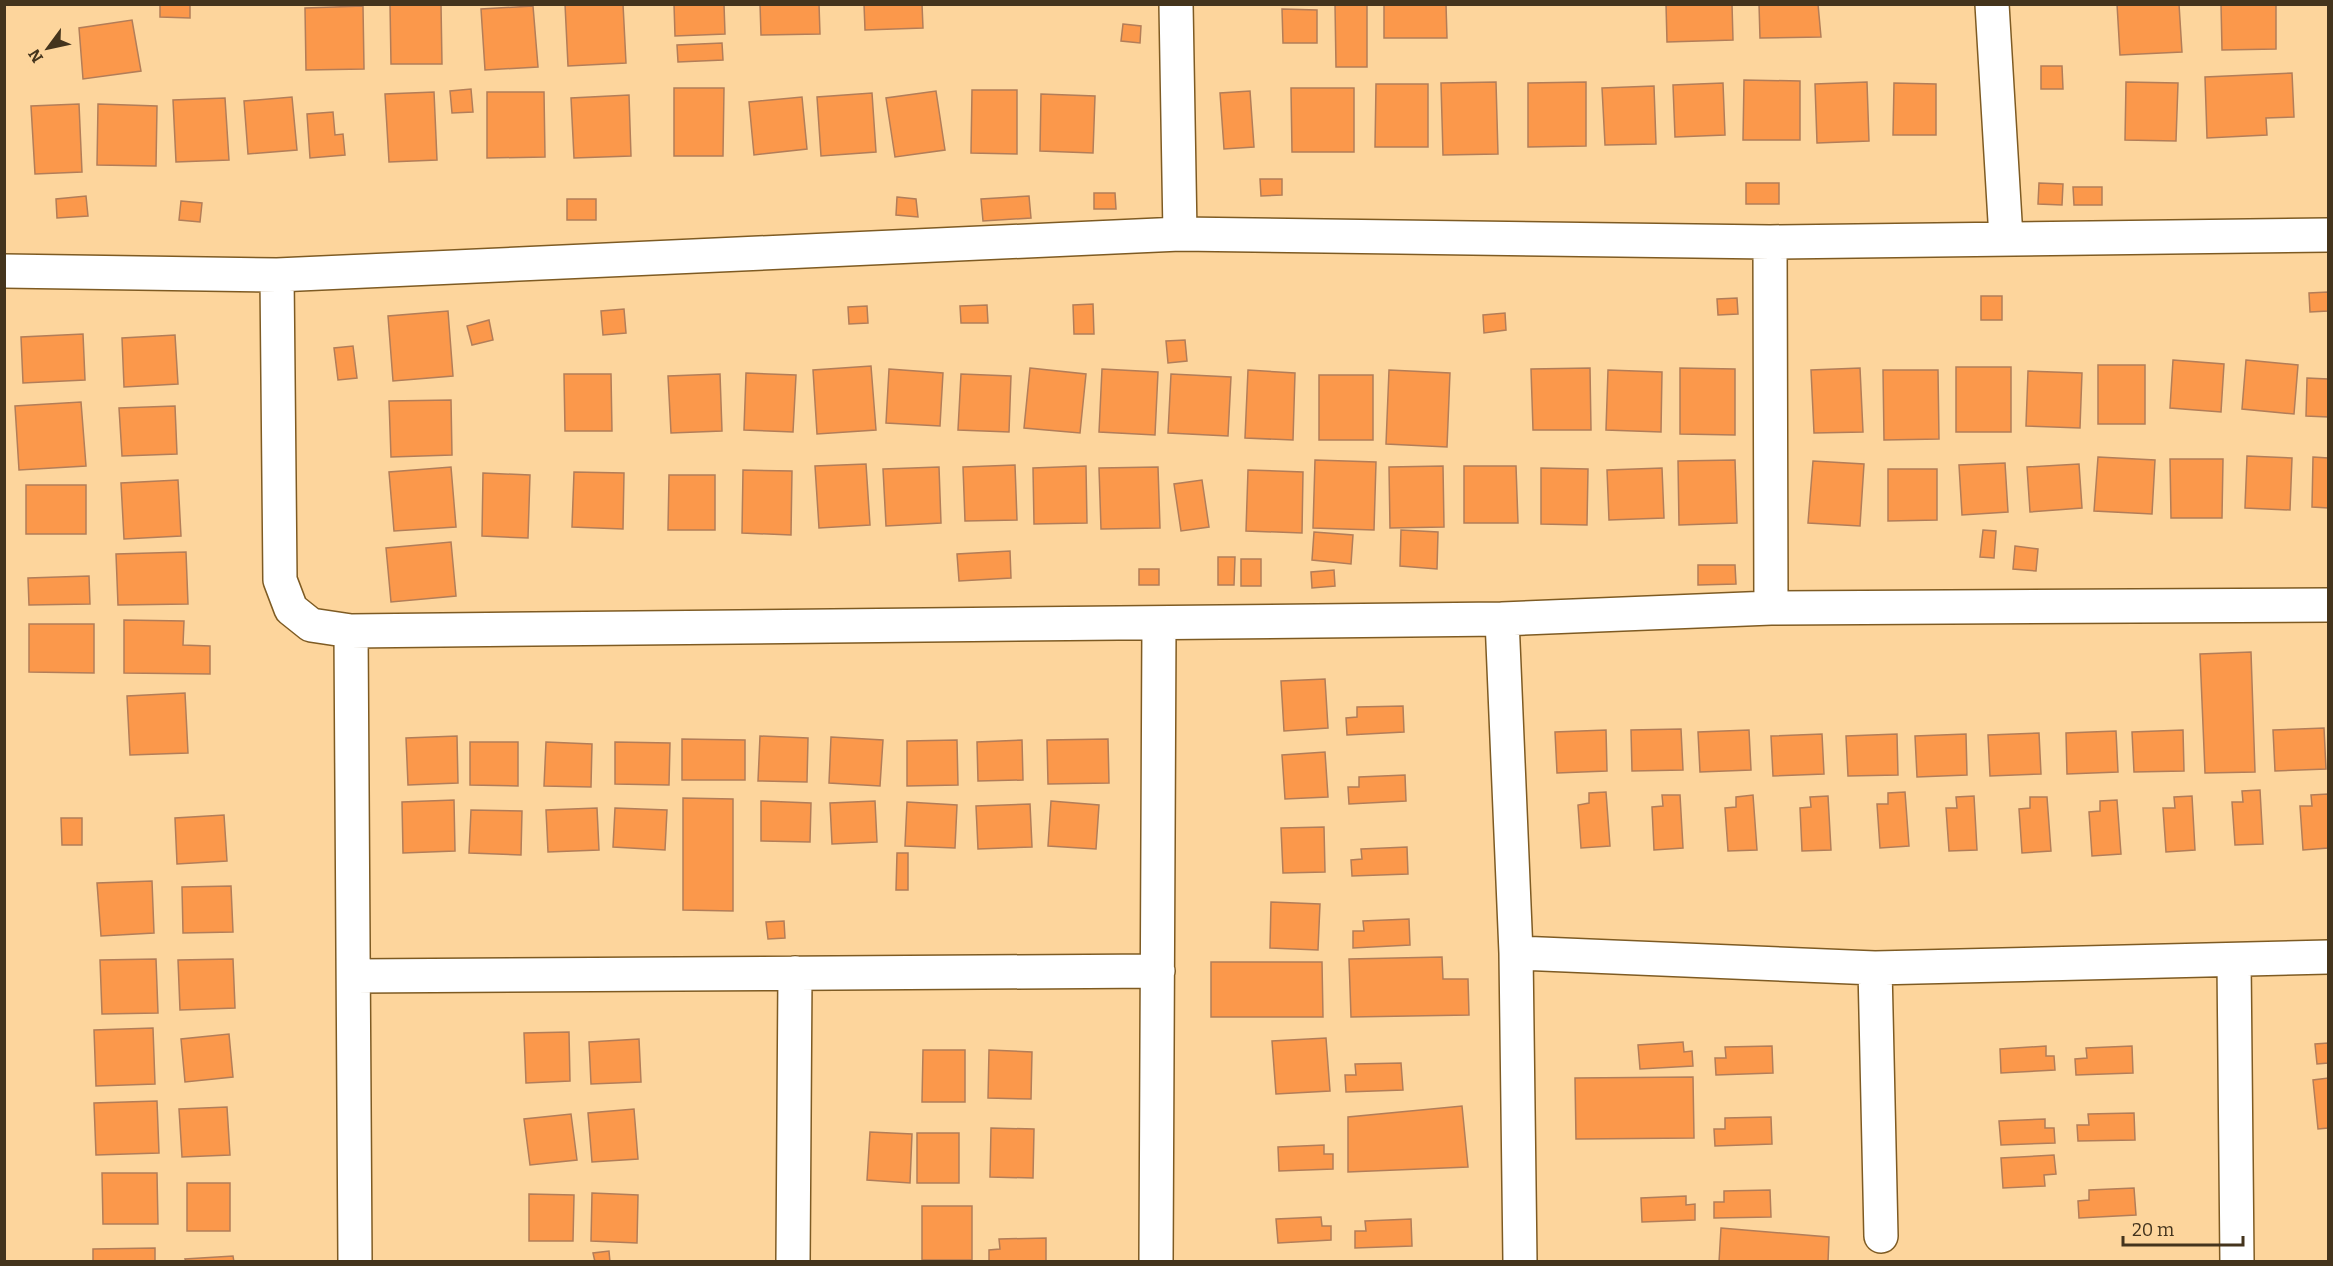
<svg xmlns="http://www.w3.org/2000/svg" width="2333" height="1266" font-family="Bitter,serif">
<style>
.building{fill:#fb984b;stroke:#b37d58;stroke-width:1.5}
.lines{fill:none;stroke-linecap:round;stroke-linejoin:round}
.minor-casing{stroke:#7e5b23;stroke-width:36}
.minor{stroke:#fff;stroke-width:33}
</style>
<rect width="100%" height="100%" fill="#fdd59c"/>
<path class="building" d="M160 4H190V18L160 17Z
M390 4H441L442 64H391Z
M565 4H623L626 63 568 66Z
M674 4H724L725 34 675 36Z
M760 4H819L820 34 761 35Z
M864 4H922L923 28 865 30Z
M1335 4H1367V67H1336Z
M1384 4H1446L1447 38H1384Z
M1666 4H1732L1733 40 1667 42Z
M1759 4H1818L1821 37 1760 38Z
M2117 4H2179L2182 52 2120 55Z
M2221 4H2276V49L2222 50Z
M363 6 364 69 306 70 305 8Z
M533 6 538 67 485 70 481 9Z
M1282 9 1317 10V43H1283Z
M132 20 141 71 83 79 79 28Z
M1123 24 1141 26 1140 43 1121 41Z
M722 43 723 60 678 62 677 45Z
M2041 66H2062L2063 89H2041Z
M2292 73 2294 117 2266 118 2267 135 2207 138 2205 77Z
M1744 80 1800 81V140H1743Z
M1496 82 1498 154 1443 155 1441 83Z
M1586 82V146L1528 147V83Z
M1867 82 1869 141 1817 143 1815 84Z
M2126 82 2178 83 2176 141 2125 140Z
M1723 83 1725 135 1675 137 1673 85Z
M1894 83 1936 84V135H1893Z
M1376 84H1428V147H1375Z
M1654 86 1656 144 1605 145 1602 88Z
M674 88H724L723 156H674Z
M1291 88H1354V152H1292Z
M471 89 473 112 452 113 450 91Z
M972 90H1017V154L971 153Z
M936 91 945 150 895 157 886 98Z
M1250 91 1254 147 1224 149 1220 93Z
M434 92 437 160 389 162 385 94Z
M487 92H544L545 157 487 158Z
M872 93 876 152 821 156 817 97Z
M1041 94 1095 96 1093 153 1040 151Z
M629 95 631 156 574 158 571 98Z
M292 97 297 150 248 154 244 101Z
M802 97 807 149 754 155 749 102Z
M225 98 229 160 176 162 173 100Z
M79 104 82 172 35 174 31 106Z
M98 104 157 106 156 166 97 165Z
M333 112 335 135 343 134 345 155 310 158 307 114Z
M1260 179H1282V195L1261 196Z
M1746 183H1779V204H1746Z
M2039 183 2063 184 2062 205 2038 204Z
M2073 187H2102V205H2074Z
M1094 193H1115L1116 209H1094Z
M86 196 88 216 57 218 56 199Z
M1029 196 1031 218 983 221 981 199Z
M897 197 916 199 918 217 896 215Z
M567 199H596V220H567Z
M181 201 202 203 200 222 179 220Z
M2328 292V311L2310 312 2309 293Z
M1981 296H2002V320H1981Z
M1737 298 1738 314 1718 315 1717 299Z
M1093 304 1094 334H1074L1073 305Z
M987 305 988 323H961L960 306Z
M867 306 868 323 849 324 848 307Z
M624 309 626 333 603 335 601 311Z
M448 311 453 376 393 381 388 316Z
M1505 313 1506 330 1484 333 1483 315Z
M489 320 493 340 472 345 467 326Z
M83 334 85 380 23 383 21 337Z
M175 335 178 384 124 387 122 338Z
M1185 340 1187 361 1168 363 1166 341Z
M353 346 357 378 338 380 334 348Z
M2173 360 2224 364 2221 412 2170 408Z
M2246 360 2298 365 2294 414 2242 409Z
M2098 365H2145V424H2098Z
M871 366 876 430 817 434 813 370Z
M1956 367H2011V432H1956Z
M1030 368 1086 374 1080 433 1024 428Z
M1590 368 1591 430H1533L1531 369Z
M1680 368 1735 369V435L1680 434Z
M1860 368 1863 432 1814 433 1811 370Z
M889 369 943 373 940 426 886 423Z
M1102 369 1158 372 1155 435 1099 432Z
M1248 370 1295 373 1293 440 1245 438Z
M1389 370 1450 373 1447 447 1386 444Z
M1608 370 1662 372 1661 432 1606 430Z
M1883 370H1938L1939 439 1884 440Z
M2028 371 2082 373 2080 428 2026 426Z
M746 373 796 375 793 432 744 430Z
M564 374H611L612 431H565Z
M720 374 722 431 671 433 668 376Z
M961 374 1011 376 1009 432 958 430Z
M1171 374 1231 377 1228 436 1168 433Z
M1319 375H1373V440H1319Z
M2307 378 2328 379V417L2306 416Z
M451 400 452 455 391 457 389 401Z
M81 402 86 466 19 470 15 406Z
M175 406 177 454 122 456 119 408Z
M2247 456 2292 458 2290 510 2245 508Z
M2098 457 2155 460 2152 514 2094 511Z
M2313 457 2328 458V508L2312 507Z
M2170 459H2223L2222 518H2171Z
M1315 460 1376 462 1374 530 1313 528Z
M1735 460 1737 523 1679 525 1678 461Z
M1813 461 1864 464 1860 526 1808 523Z
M2005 463 2008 512 1962 515 1959 465Z
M866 464 870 525 819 528 815 466Z
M2079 464 2082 508 2030 512 2027 467Z
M1015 465 1017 520 965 521 963 467Z
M1086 466 1087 523 1034 524 1033 468Z
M1443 466 1444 527 1390 528 1389 467Z
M1464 466H1516L1518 523H1464Z
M451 467 456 527 394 531 389 472Z
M939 467 941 523 886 526 883 469Z
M1158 467 1160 528 1101 529 1099 468Z
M1541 468 1588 469 1587 525 1541 524Z
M1662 468 1664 518 1609 520 1607 470Z
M1888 469H1937V520L1888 521Z
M743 470 792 471 791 535 742 533Z
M1248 470 1303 472 1302 533 1246 531Z
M574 472 624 473 623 529 572 527Z
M483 473 530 475 528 538 482 536Z
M669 475H715V530H668Z
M178 480 181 536 124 539 121 483Z
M1202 480 1209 527 1181 531 1174 484Z
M26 485H86V534H26Z
M1401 530 1438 532 1437 569 1400 566Z
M1983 530 1996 531 1994 558 1980 557Z
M1314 532 1353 535 1351 564 1312 560Z
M451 542 456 596 391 602 386 548Z
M2015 546 2038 549 2036 571 2013 569Z
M1010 551 1011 578 959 581 957 554Z
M186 552 188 604 118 605 116 554Z
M1218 557H1235L1234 585H1218Z
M1241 559H1261V586H1241Z
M1698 565H1735L1736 584 1698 585Z
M1139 569H1159V585H1139Z
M1334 570 1335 586 1312 588 1311 572Z
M89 576 90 604 29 605 28 578Z
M124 620 184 621 183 645 210 646V674L124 673Z
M29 624H94V673L29 672Z
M2251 652 2255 772 2205 773 2200 654Z
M1325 679 1328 728 1284 731 1281 681Z
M185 693 188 753 130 755 127 696Z
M1403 706 1404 732 1347 735 1346 718 1357 717V707Z
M2324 728 2326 769 2275 771 2273 730Z
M1681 729 1683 770 1632 771 1631 730Z
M1606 730 1607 771 1557 773 1555 732Z
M1749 730 1751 770 1700 772 1698 732Z
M2183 730 2184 771 2134 772 2132 732Z
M2116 731 2118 772 2067 774 2066 733Z
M2039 733 2041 774 1990 776 1988 735Z
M1822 734 1824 774 1773 776 1771 736Z
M1897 734 1898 775 1848 776 1846 736Z
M1966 734 1967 775 1917 777 1915 736Z
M457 736 458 783 408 785 406 738Z
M760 736 808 738 807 782 758 781Z
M831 737 883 740 880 786 829 783Z
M682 739 745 740V780H682Z
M1108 739 1109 783 1048 784 1047 740Z
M957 740 958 785 907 786V741Z
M1022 740 1023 780 978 781 977 742Z
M470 742H518V786L470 785Z
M546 742 592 744 591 787 544 786Z
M615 742 670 743 669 785 615 784Z
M1325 752 1328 797 1285 799 1282 755Z
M1405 775 1406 801 1349 804 1348 787H1359V777Z
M2260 790 2263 844 2235 845 2232 802H2243L2242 791Z
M1606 792 1610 846 1581 848 1578 805 1589 803V793Z
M1905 792 1909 846 1880 848 1877 804H1888V793Z
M2328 794V848L2303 850 2300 806H2312L2311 795Z
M1662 795H1680L1683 848 1654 850 1652 807 1663 806Z
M1753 795 1757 850 1728 851 1725 808 1736 807V797Z
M1828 796 1831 850 1802 851 1800 808 1811 807 1810 797Z
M1974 796 1977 850 1949 851 1946 808H1957L1956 797Z
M2192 796 2195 850 2166 852 2163 808H2175L2174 797Z
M2030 797H2047L2051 851 2022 853 2019 809 2030 808Z
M683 798 733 799V911L683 910Z
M454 800 455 851 403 853 402 802Z
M2117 800 2121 854 2092 856 2089 812 2100 811V801Z
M761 801 811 803 810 842 761 841Z
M875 801 877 842 832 844 830 803Z
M1051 801 1099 805 1096 849 1048 846Z
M907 802 957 805 955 848 905 846Z
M1030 804 1032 847 978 849 976 806Z
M597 808 599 850 548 852 546 810Z
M615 808 667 810 665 850 613 847Z
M471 810 522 811 521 855 469 853Z
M224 815 227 861 177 864 175 818Z
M61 818H82V845H62Z
M1324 827 1325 872 1283 873 1281 828Z
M1407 847 1408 874 1352 876 1351 860 1362 859 1361 849Z
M897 853H908V890H896Z
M152 881 154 933 101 936 97 883Z
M231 886 233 932 183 933 182 887Z
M1271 902 1320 904 1318 950 1270 948Z
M1409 919 1410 945 1353 948V931H1364L1363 921Z
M784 921 785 938 768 939 766 922Z
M1442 957 1443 979H1468L1469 1015 1351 1017 1349 959Z
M156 959 158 1013 102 1014 100 960Z
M233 959 235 1008 180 1010 178 960Z
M1211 962H1322L1323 1017H1211Z
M153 1028 155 1084 96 1086 94 1030Z
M569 1032 570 1081 526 1083 524 1033Z
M229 1034 233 1077 185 1082 181 1039Z
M1326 1038 1330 1091 1276 1094 1272 1041Z
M639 1039 641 1082 591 1084 589 1042Z
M1683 1042 1684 1052 1692 1051 1693 1066 1640 1069 1638 1045Z
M2328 1043V1063L2317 1064 2315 1044Z
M1772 1046 1773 1073 1716 1075 1715 1058H1726L1725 1047Z
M2046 1046V1056H2054L2055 1070 2001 1073 2000 1049Z
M2132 1046 2133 1073 2076 1075 2075 1059 2087 1058 2086 1048Z
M923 1050H965V1102H922Z
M989 1050 1032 1052 1031 1099 988 1098Z
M1401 1063 1403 1090 1346 1092 1345 1075H1356L1355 1064Z
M1693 1077 1694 1138 1576 1139 1575 1078Z
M2328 1078V1128L2318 1129 2313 1080Z
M157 1101 159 1153 96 1155 94 1103Z
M1462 1106 1468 1167 1348 1172V1117Z
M227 1107 230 1155 182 1157 179 1109Z
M634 1109 638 1159 592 1162 588 1113Z
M2134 1113 2135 1140 2078 1141 2077 1125H2089L2088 1114Z
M571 1114 577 1160 530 1165 524 1119Z
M1771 1117 1772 1144 1715 1146 1714 1129H1725V1118Z
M2045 1119V1128H2054L2055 1143 2001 1145 1999 1121Z
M991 1128 1034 1129 1033 1178 990 1177Z
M870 1132 912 1134 910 1183 867 1180Z
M917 1133H959V1183H917Z
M1324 1145V1154H1333V1169L1279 1171 1278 1147Z
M2054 1155 2056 1174 2044 1175 2045 1186 2003 1188 2001 1158Z
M102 1173H157L158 1224H103Z
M187 1183H230V1231H187Z
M2134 1188 2136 1215 2079 1218 2078 1201 2089 1200V1190Z
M1770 1190 1771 1217 1714 1218V1202H1724V1191Z
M592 1193 638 1195 637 1243 591 1241Z
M529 1194 574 1195 573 1241H529Z
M1686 1196V1205L1695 1204V1220L1642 1222 1641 1198Z
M922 1206H972V1260H922Z
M1321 1217 1322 1226H1331V1240L1278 1243 1276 1219Z
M1411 1219 1412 1246 1355 1248V1231H1366L1365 1221Z
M1721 1228 1829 1237 1828 1262H1719Z
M1046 1238V1262H989V1250L1000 1249 999 1239Z
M155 1248V1262H93V1249Z
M609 1251 610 1262H595L593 1253Z
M233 1256 234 1262H186L185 1259Z"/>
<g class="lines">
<g class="minor-casing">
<path id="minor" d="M1176 4 1180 234 1770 242 2328 235
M1992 4 2006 238
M1770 242 1771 608
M4 271 277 275
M1502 619 1516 953 1520 1262
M351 631 311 625 291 609 280 580 277 275 1180 234
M1516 953 1875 968 2328 957
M2234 960 2237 1262
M1875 968 1881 1236
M355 976 1158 971
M355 1262 351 631 1502 619 1771 608 2328 605
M793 1262 795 973
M1156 1262 1159 624"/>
</g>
<use href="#minor" class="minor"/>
</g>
<rect width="2333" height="1266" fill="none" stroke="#44341d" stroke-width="12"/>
<g transform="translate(48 48) rotate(237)" stroke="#fdd59c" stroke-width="4.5" paint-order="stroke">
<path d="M0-4.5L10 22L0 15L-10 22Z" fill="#44341d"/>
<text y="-9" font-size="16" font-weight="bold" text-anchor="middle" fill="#44341d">N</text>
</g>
<path d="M2123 1236v9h120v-9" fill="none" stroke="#44341d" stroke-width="3"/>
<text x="2132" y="1236" font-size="18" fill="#44341d" stroke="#fdd59c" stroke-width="4.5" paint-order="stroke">20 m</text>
</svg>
